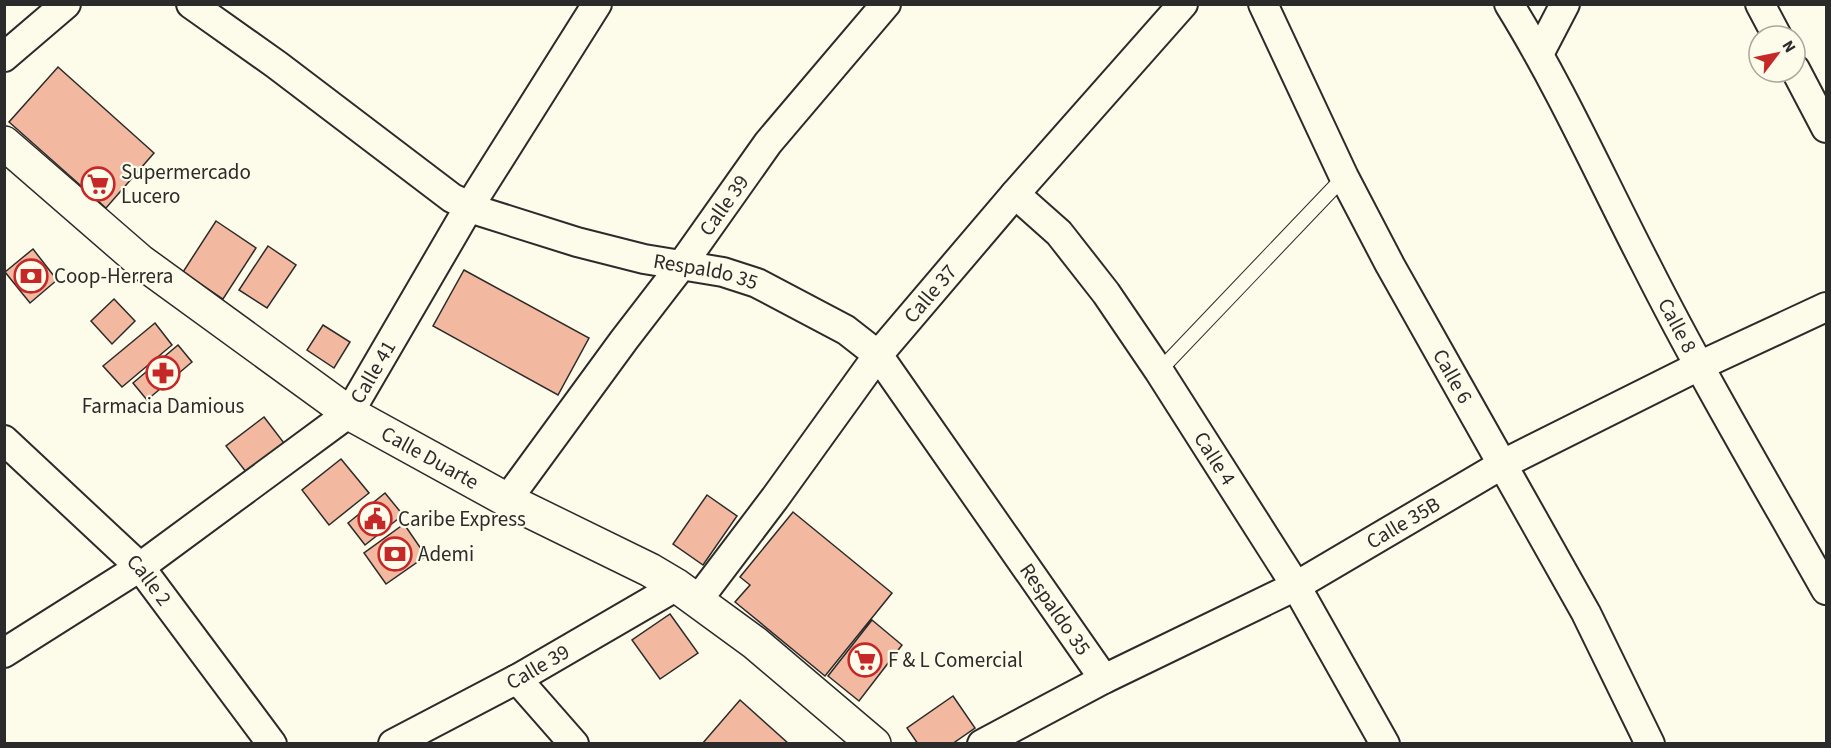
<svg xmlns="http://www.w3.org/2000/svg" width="1831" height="748" font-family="'Source Sans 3',sans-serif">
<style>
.building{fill:#f2b8a0;stroke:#2b2b2b;stroke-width:1.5}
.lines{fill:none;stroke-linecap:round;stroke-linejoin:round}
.service-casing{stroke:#2b2b2b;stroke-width:16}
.minor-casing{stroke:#2b2b2b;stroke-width:32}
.tertiary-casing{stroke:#2b2b2b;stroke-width:36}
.service{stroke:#fdfbea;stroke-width:14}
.minor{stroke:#fdfbea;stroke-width:28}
.tertiary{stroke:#fdfbea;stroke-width:33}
.labels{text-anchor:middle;stroke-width:4.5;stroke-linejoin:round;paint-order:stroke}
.poi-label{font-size:21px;fill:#2b2b2b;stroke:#fdfbea;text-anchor:start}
.street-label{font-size:21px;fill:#2b2b2b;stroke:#fdfbea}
</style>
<rect width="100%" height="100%" fill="#fdfbea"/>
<path class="building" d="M58 67 154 153 106 208 9 122Z
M216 221 256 248 223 299 183 272Z
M268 246 296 265 267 308 239 290Z
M33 249 57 280 30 303 5 272Z
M464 270 589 338 558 395 433 326Z
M114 299 135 321 112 344 91 321Z
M155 323 172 345 122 387 103 366Z
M323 325 350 342 334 368 307 350Z
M178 345 192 362 147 400 133 383Z
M264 417 284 443 246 472 226 446Z
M341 459 369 493 329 525 302 490Z
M385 493 403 515 365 545 348 523Z
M707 495 737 516 703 565 673 544Z
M793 512 892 593 825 676 735 602 750 585 740 577Z
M404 524 426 556 386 584 364 553Z
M670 614 698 653 660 679 632 640Z
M872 620 902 645 859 701 828 676Z
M953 696 975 728 952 744H918L907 728Z
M740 700 789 744H702Z"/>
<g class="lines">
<g class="service-casing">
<path id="service" d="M1159 371 1344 177"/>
</g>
<g class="minor-casing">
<g id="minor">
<path id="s1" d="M191 4 277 65 452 198 482 212 577 242 644 259 723 272 757 283 846 330 878 355 1104 679"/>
<path id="s2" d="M1263 4 1344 177 1390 265 1586 613 1650 744"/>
<path id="s3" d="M1509 4C1561 88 1601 178 1646 265 1702 376 1765 482 1826 590"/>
<path d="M1760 4 1777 36"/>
<path d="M1539 54 1565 4"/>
<path d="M4 57 66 4"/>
<path d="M1795 69 1826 128"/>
<path id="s4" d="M1015 194 1059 233 1106 293 1159 371 1296 586 1385 744"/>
<path id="s5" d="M4 440 140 567 272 744"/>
<path id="s6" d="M507 500 624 340 681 266 768 143 886 4"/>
<path id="s7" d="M697 601 775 498 878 355 1015 194 1183 4"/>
<path id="s8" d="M4 653 140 567 349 413 469 207 597 4"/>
<path d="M517 679 574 744"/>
<path id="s9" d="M393 744 517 679 677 586"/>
<path id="s10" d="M982 744 1104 679 1296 586 1503 464 1699 366 1826 307"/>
</g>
</g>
<g class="tertiary-casing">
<g id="tertiary">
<path id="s11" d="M4 143 140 261 349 413 507 500 650 570 677 586 755 643 874 744"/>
</g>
</g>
<use href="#service" class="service"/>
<use href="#minor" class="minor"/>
<use href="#tertiary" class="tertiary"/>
</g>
<defs>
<g id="supermarket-ring" transform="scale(1.725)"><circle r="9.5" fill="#fdfbea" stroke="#c62828" stroke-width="1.5"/><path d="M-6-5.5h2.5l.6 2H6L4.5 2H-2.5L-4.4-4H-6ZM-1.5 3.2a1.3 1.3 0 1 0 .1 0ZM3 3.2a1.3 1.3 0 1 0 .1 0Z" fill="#c62828"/></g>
<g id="bank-ring" transform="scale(1.725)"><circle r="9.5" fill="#fdfbea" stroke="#c62828" stroke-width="1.5"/><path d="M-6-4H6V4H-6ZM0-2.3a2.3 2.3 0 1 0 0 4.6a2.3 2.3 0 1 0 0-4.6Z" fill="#c62828"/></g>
<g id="pharmacy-ring" transform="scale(1.725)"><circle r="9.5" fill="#fdfbea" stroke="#c62828" stroke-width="1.5"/><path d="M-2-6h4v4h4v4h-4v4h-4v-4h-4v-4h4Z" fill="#c62828"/></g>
<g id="civic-ring" transform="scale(1.725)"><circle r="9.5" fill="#fdfbea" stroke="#c62828" stroke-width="1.5"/><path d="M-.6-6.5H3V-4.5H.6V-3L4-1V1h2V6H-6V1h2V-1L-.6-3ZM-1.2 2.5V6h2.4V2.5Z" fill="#c62828"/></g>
</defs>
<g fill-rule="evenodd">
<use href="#supermarket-ring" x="98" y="184"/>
<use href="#bank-ring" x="31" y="276"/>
<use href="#pharmacy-ring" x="163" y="373"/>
<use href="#civic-ring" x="375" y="519"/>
<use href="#bank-ring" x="395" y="554"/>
<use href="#supermarket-ring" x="865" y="660"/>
</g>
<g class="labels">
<g class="poi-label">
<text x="121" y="179">Supermercado<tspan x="121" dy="24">Lucero</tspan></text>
<text x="54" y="283">Coop-Herrera</text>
<text x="163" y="413" text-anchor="middle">Farmacia Damious</text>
<text x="398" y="526">Caribe Express</text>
<text x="418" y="561">Ademi</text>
<text x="888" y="667">F &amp; L Comercial</text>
</g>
<g class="street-label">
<text dy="7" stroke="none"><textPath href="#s6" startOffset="366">Calle 39</textPath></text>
<text dy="7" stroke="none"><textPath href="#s1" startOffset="590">Respaldo 35</textPath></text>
<text dy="7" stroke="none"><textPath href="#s7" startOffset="386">Calle 37</textPath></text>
<text dy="7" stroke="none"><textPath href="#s3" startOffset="363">Calle 8</textPath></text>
<text dy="7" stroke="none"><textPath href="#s8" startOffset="468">Calle 41</textPath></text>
<text dy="7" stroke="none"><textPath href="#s2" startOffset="418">Calle 6</textPath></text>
<text dy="7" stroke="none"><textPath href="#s11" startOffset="531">Calle Duarte</textPath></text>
<text dy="7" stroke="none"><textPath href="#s4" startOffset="333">Calle 4</textPath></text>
<text dy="7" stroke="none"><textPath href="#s10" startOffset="476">Calle 35B</textPath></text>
<text dy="7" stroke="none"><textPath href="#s5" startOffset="202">Calle 2</textPath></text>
<text dy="7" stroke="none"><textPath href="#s1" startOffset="1094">Respaldo 35</textPath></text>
<text dy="7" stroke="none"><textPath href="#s9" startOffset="164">Calle 39</textPath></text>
</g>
</g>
<rect width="1831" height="748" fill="none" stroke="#2b2b2b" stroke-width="12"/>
<g transform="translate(1777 54) rotate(58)"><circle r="28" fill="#fdfbea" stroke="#a9a89e" stroke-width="1.5"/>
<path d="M0-4.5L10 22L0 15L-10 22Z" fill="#c62828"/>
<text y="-9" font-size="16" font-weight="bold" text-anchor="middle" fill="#2b2b2b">N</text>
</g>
</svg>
